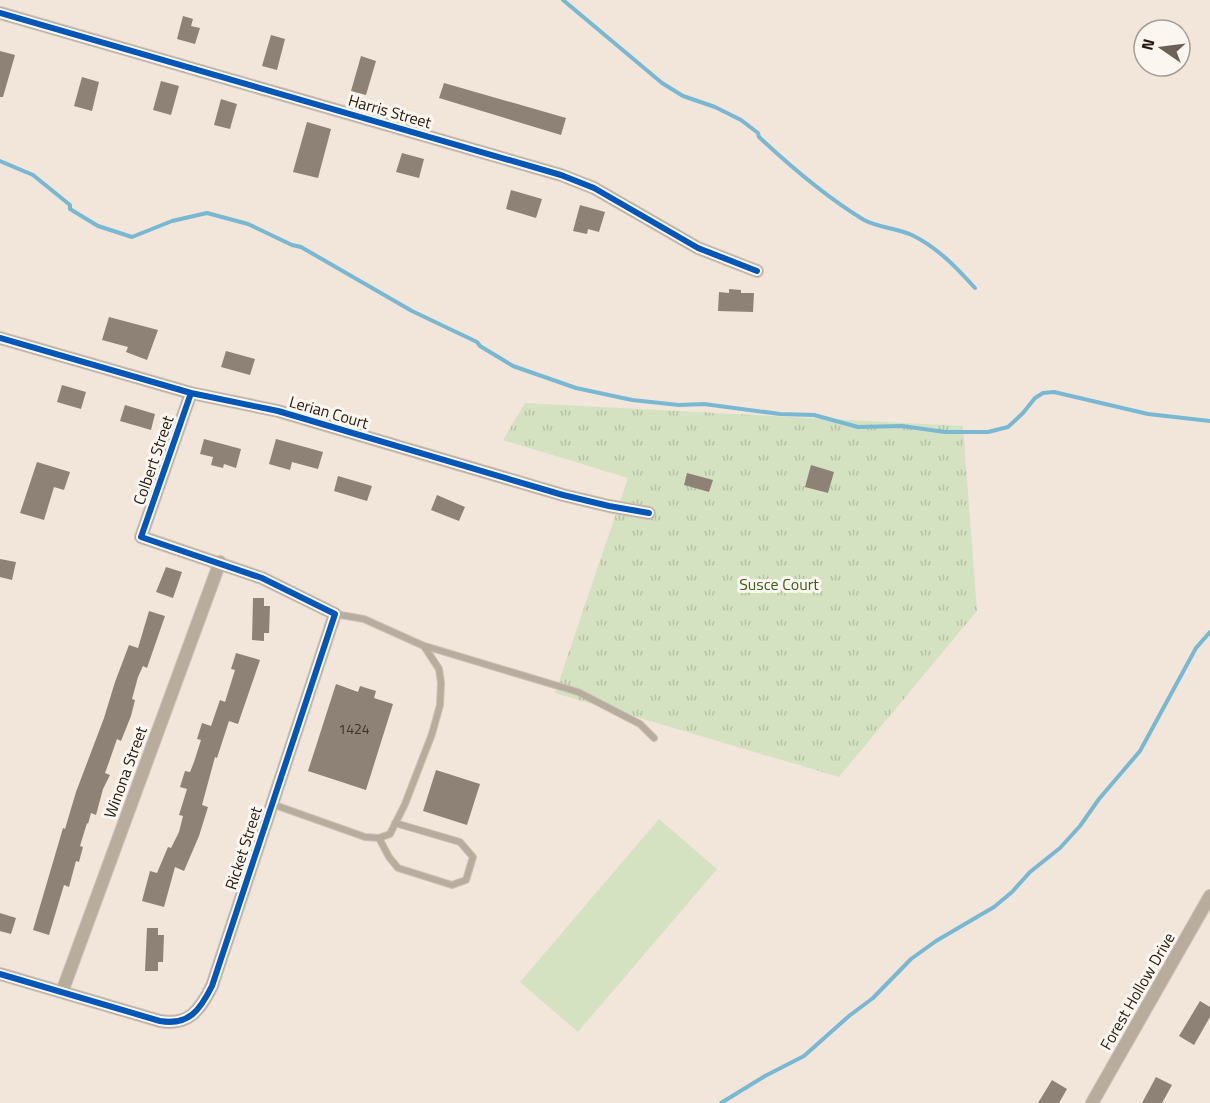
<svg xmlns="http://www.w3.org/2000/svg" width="1210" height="1103" font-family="'Titillium Web',sans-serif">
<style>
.grass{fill:#d5e2c1}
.park{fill:url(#park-tufts)}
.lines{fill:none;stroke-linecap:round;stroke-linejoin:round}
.stream{stroke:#78b8d3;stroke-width:4}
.building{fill:#8e8276}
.lane-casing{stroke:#cbc1b8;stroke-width:8}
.street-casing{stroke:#cbc1b8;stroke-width:14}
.lane{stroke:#b8ac9d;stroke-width:6}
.street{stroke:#b8ac9d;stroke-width:12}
.cycleway-casing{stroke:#fcf6f1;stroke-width:10}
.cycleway{stroke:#0057b8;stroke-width:6}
.labels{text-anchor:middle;stroke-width:6;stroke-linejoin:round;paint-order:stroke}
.number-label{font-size:14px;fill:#3e3329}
.street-label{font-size:16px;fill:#23190f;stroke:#fcf6f1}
.park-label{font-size:16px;fill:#365f17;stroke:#fcf6f1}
</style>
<defs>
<pattern id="park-tufts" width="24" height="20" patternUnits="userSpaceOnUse" patternTransform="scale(1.5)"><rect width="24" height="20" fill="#d5e2c1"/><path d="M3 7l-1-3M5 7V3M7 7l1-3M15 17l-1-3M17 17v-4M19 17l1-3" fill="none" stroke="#b7c1a5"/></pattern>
</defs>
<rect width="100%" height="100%" fill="#f2e6db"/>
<path class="grass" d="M659 819 717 869 578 1032 520 982Z"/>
<path class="park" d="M525 403 963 426 977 611 839 777 555 693 628 478 503 440Z"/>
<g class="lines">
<path class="stream" d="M563 0 662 83 683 96 715 107 741 120 758 133 759 137C791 167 826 197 864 220 879 228 897 228 912 235 938 248 956 267 975 288
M0 161 33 175 70 205V209L98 226 132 237 172 221 207 213 248 224 292 245 301 247 412 311 477 342 480 346 513 366 576 388 632 400 679 405 704 404 780 414 814 415 858 427 902 426 945 432H988L1008 427 1023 413 1035 398 1043 393 1054 392 1148 414 1210 421
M721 1103 765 1076 804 1056 849 1016 873 998 911 959 936 941 994 907 1012 892 1030 872 1060 848 1080 826 1099 799 1140 751 1196 648 1210 632"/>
</g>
<path class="building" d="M183 16 193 19 191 26 200 28 195 44 177 39Z
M271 35 285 39 277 70 262 66Z
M0 51 15 55 3 97H0Z
M361 56 376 61 366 95 351 91Z
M82 77 99 82 92 111 74 106Z
M161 81 179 86 171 115 153 110Z
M444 83 566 118 561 135 439 98Z
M221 99 237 104 230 129 214 125Z
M307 122 331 129 318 178 293 172Z
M402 153 424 159 419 178 396 172Z
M511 190 542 199 536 218 506 209Z
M580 205 605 212 599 232 588 229 587 234 573 231Z
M729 289 741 290V293H754L753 312 718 311 719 292 729 293Z
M109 317 158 330 147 360 126 352 128 347 102 340Z
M226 351 255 359 250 375 221 367Z
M62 385 86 392 81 409 57 402Z
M125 405 155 414 151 430 120 421Z
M204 439 241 449 236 468 224 464 223 468 211 465 213 457 200 454Z
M276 439 323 452 318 469 292 462 290 470 269 464Z
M37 462 70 472 64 490 54 487 44 520 20 513Z
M811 465 834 472 828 493 805 487Z
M687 473 713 480 709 492 684 485Z
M338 476 372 486 367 501 334 491Z
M437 495 465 507 459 521 431 510Z
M0 559 16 562 12 580 0 577Z
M166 567 182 572 173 598 156 592Z
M253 598H264V606H270L269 633H264V641L252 640Z
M149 611 165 616 147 668 143 666 138 677 132 699 135 700 131 716 121 741 117 739 109 762 105 773 110 775 103 789 96 815 91 813 88 824 87 823 80 846 83 847 79 862 76 861 69 887 64 885 49 935 33 930 63 828 65 829 76 792 104 718 115 682 129 645 138 648Z
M236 653 260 660 238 724 229 721 217 758 215 757 202 805 208 807 199 836 184 871 175 867 164 907 142 901 150 871 157 873 168 847 171 848 179 832 183 816 179 815 187 789 180 787 185 771 190 772 194 762 201 740 197 739 202 723 211 726 220 700 225 702 235 670 231 669Z
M336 684 358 692 360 686 376 691 374 698 393 704 366 790 308 771Z
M436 770 480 784 467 825 423 811Z
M0 913 16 918 11 934 0 931Z
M147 928H158V935H164L163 962H158V971H145Z
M1200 1001 1210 1007V1017L1194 1045 1179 1036Z
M1156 1077 1172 1085 1162 1103H1142Z
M1052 1080 1067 1089 1059 1103H1038Z"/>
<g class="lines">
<g class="lane-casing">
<path id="lane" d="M425 646 578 692 640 724 654 738
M272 804 365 837 379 838 390 834 405 804 432 734 440 705 441 683 439 669 424 646 364 619 335 614
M379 838 389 857 398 868 452 885 466 880 473 857 460 842 395 823"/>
</g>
<g class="street-casing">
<path id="street" d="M0 13 561 175 594 188 698 248 757 271
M0 338 191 393 278 411 563 495 609 506 649 513
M0 974 160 1021C189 1026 200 1010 212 986L335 614 262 578 141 537 191 393
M62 992 220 562
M1092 1103 1210 896"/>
</g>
<use href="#lane" class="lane"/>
<use href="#street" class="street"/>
<g class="cycleway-casing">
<path id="cycleway" d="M0 13 561 175 594 188 698 248 757 271
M0 338 191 393 278 411 563 495 609 506 649 513
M0 974 160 1021C189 1026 200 1010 212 986L335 614 262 578 141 537 191 393"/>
</g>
<use href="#cycleway" class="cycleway"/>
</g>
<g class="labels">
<g class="number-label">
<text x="354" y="734">1424</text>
</g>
<g class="street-label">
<text transform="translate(390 111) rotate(16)" y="6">Harris Street</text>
<text transform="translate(329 412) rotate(16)" y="6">Lerian Court</text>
<text transform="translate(153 460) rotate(-71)" y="6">Colbert Street</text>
<text transform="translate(125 772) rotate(-70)" y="6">Winona Street</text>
<text transform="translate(243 848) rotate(-72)" y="6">Ricket Street</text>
<text transform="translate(1137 991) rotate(-60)" y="6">Forest Hollow Drive</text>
</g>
<g class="park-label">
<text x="779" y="590">Susce Court</text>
</g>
</g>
<g transform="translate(1162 48) rotate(284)"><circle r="28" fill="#fcf6f1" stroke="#a59e97" stroke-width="1.5"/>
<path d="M0-4.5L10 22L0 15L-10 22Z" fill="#6b6156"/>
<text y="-9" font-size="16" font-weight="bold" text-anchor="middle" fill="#23190f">N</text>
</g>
</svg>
